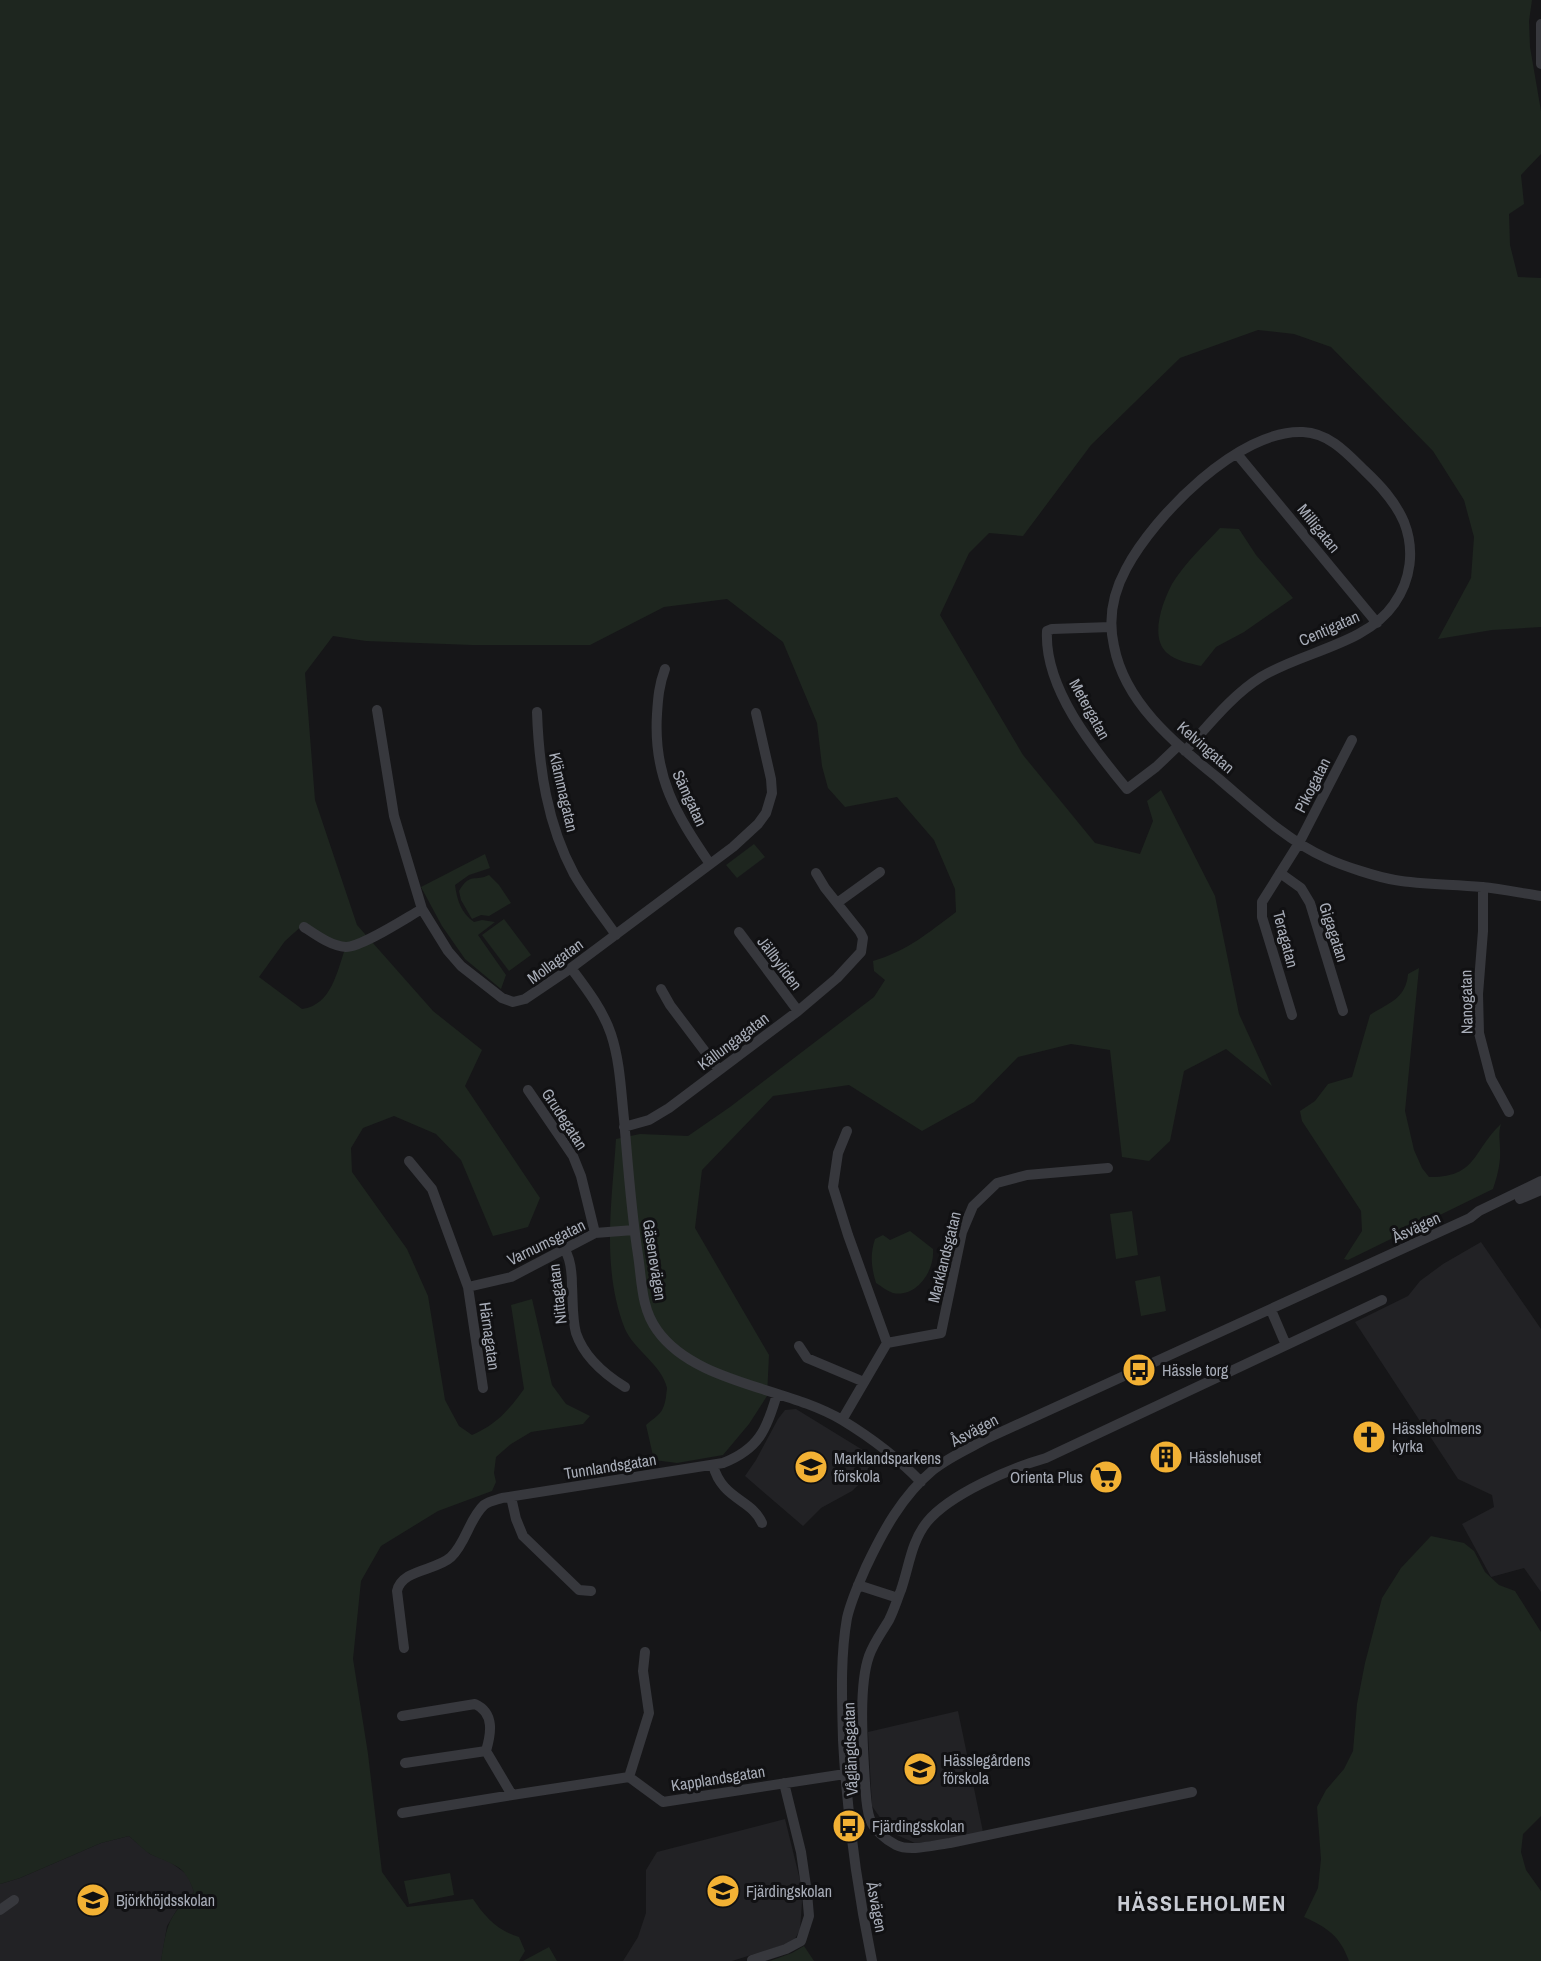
<svg xmlns="http://www.w3.org/2000/svg" width="1541" height="1961" font-family="'Archivo Narrow',sans-serif">
<style>
.built{fill:#222225}
.green{fill:#1e261f;fill-rule:evenodd}
.lines{fill:none;stroke-linecap:round;stroke-linejoin:round}
.minor{stroke:#37383d;stroke-width:10}
.labels{text-anchor:middle;stroke-width:6;stroke-linejoin:round;paint-order:stroke}
.street-label{font-size:16px;fill:#a8adb8;stroke:#111113}
.poi-label{font-size:16px;fill:#a8adb8;stroke:#111113;text-anchor:start}
.district-label{font-size:22px;font-weight:bold;letter-spacing:1.5px;fill:#c9ccd4;stroke:#111113}
</style>
<rect width="100%" height="100%" fill="#161618"/>
<path class="built" d="M1481 1242 1541 1329V1592L1524 1568 1491 1577 1462 1524 1494 1507 1492 1495 1458 1479 1355 1322 1408 1296 1420 1281 1443 1264Z
M796 1409 866 1452 871 1473 852 1491 821 1508 803 1526 745 1476 756 1460 778 1419 785 1410Z
M958 1711 983 1832 939 1841 915 1843 890 1832 872 1806 868 1732Z
M785 1819 800 1880 802 1902 800 1930 793 1942 732 1961H623L638 1937 646 1913V1870L657 1852Z
M129 1836 150 1854 170 1862 188 1875 194 1892 178 1908 167 1926 161 1961H0V1884L20 1878 101 1843Z"/>
<path class="green" d="M0 0H1532L1529 21 1530 47 1541 111V154L1521 175 1524 204 1509 214 1510 245 1518 277 1541 278V627L1492 630 1438 639 1471 578 1474 537 1464 500 1433 451 1331 347 1294 334 1258 330 1180 358 1091 445 1023 536 989 533 969 553 940 615 1023 755 1095 843 1140 854 1153 821 1147 801 1161 790 1215 896 1239 1014 1272 1086 1226 1049 1184 1071 1170 1141 1149 1161 1122 1157 1110 1050 1071 1044 1018 1057 974 1102 922 1131 849 1085 773 1096 702 1170 695 1228 769 1355 767 1396 749 1424 723 1455 677 1463 654 1460 646 1425C659 1414 663 1414 666 1397 666 1395 667 1390 667 1388 662 1365 634 1350 625 1329 601 1268 612 1202 616 1139L640 1134 688 1136 730 1107 874 997 885 980 874 971 873 961C907 951 928 933 956 912L955 889 934 840 897 797 845 807 828 788 822 766 817 723 783 642 727 599 664 607 590 645H472L366 641 333 636 305 673 315 800 357 925 433 1011 482 1050 465 1086 540 1198 528 1227 493 1236 461 1160 436 1134 394 1116 363 1128 351 1148 352 1172 407 1249 428 1296 445 1400 459 1426 472 1435C496 1425 509 1410 524 1389L511 1305 532 1299 552 1385 566 1404 590 1416 583 1424 531 1432 511 1444 496 1457 494 1473 496 1482 492 1491 438 1511 381 1546 361 1581 353 1659 368 1754 382 1872 407 1907 473 1899C485 1917 498 1931 519 1937L525 1951 519 1961H161C167 1925 167 1918 194 1892 185 1865 176 1866 152 1855 144 1851 136 1842 129 1836L101 1843 20 1878 0 1884ZM305 923 323 936 346 946C337 971 332 1005 302 1009L259 977 285 941Z
M1220 528 1239 529 1256 555 1293 598 1244 632 1216 647 1201 666C1189 663 1176 661 1167 653 1149 637 1163 601 1172 584 1185 563 1204 545 1220 528Z
M754 844 765 857 737 878 726 865Z
M485 854 490 868 469 875 455 885C457 900 461 913 474 922L482 920 495 922 478 935 506 975 501 989 465 959 442 926 421 887Z
M489 875 499 885 511 903 489 916 481 915 472 919 461 900 459 891C470 872 475 882 489 875Z
M504 919 531 955 509 971 482 935Z
M1419 968 1405 1111 1414 1150 1422 1168 1429 1177C1477 1178 1473 1150 1501 1124 1498 1134 1500 1139 1500 1149 1501 1163 1497 1177 1493 1189L1348 1260 1344 1259 1362 1231 1361 1211 1302 1121 1300 1111 1315 1101 1328 1084 1352 1077 1370 1015C1388 1003 1406 999 1408 974Z
M1132 1211 1138 1255 1116 1259 1110 1214Z
M910 1231 933 1249C935 1270 917 1298 893 1293 887 1291 881 1286 876 1283 871 1267 870 1254 875 1239L883 1235 890 1240Z
M1160 1276 1166 1311 1141 1316 1135 1281Z
M1431 1536 1464 1543 1474 1551 1485 1572 1499 1585 1515 1591 1541 1632V1816L1523 1834 1521 1852 1526 1870 1541 1891V1961H1349C1340 1936 1328 1928 1304 1917L1318 1888 1321 1859 1317 1807 1326 1790 1344 1769 1353 1751 1357 1704 1365 1663 1382 1598 1401 1568Z
M450 1873 454 1895 409 1904 404 1881Z
M804 1946 814 1961H770L792 1953Z
M549 1947 557 1961H523Z"/>
<g class="lines">
<path class="minor" d="M1541 24V64
M1237 454 1377 623
M1111 627 1052 629 1047 631C1044 688 1093 748 1127 789L1156 767 1178 746
M665 669C659 685 658 698 657 714 653 777 676 814 710 864
M377 710 394 816 422 909 448 951 461 966 502 998 513 1002 525 999 571 968 733 847 758 824 766 813 772 793 771 779 756 713
M537 712C539 768 547 824 574 874 586 895 602 915 616 935
M1185 751C1208 726 1232 695 1261 677 1301 652 1367 644 1394 604 1411 580 1415 550 1404 522 1395 501 1380 485 1364 470 1347 453 1329 433 1303 432 1239 429 1154 516 1126 569 1113 593 1108 620 1114 646 1125 704 1176 744 1219 779 1252 807 1286 840 1326 858 1343 866 1377 877 1395 880 1424 885 1453 884 1482 887 1502 889 1521 893 1541 896
M1280 873 1301 888 1310 903 1343 1011
M1483 887V931L1478 994 1479 1033 1491 1079 1509 1112
M837 903 880 872
M304 927C316 935 331 946 346 947 362 947 406 918 422 909
M739 932 798 1011
M571 968C586 988 603 1010 611 1034 620 1061 621 1091 624 1119 628 1165 631 1210 638 1255 642 1281 641 1308 657 1330 695 1384 787 1387 842 1420 870 1437 898 1458 921 1482
M661 989 670 1005 719 1070
M1292 1015 1262 917V902L1299 843 1352 740
M528 1090 573 1156 581 1176 595 1233
M624 1127 649 1120 669 1108 798 1011 837 978 861 952 863 938 860 932 825 888 816 873
M847 1131 838 1153 833 1187 848 1235 887 1343
M409 1161 432 1189 468 1287 511 1277 595 1233 634 1230
M1520 1199 1541 1190
M565 1250C571 1260 572 1275 572 1286 573 1301 572 1318 576 1333 584 1357 604 1374 625 1387
M468 1287 483 1388
M1271 1310 1286 1345
M799 1346 807 1358 864 1382
M842 1420 887 1343 941 1333 962 1232 973 1206 997 1183 1027 1175 1108 1168
M713 1465C722 1500 752 1499 762 1523
M511 1497 516 1519 523 1536 579 1590 591 1591
M858 1585 898 1598
M404 1648 397 1591C402 1569 436 1571 451 1557 466 1543 469 1519 484 1505 489 1501 496 1500 502 1498L723 1463C759 1449 767 1429 777 1394
M402 1716 475 1704C495 1713 491 1734 486 1751L512 1795 629 1777 663 1802 845 1774
M405 1763 486 1751
M629 1777 649 1713 643 1671 645 1652
M1192 1792 950 1843C934 1845 910 1852 896 1845 886 1840 873 1829 870 1819 866 1808 866 1795 865 1783 863 1749 858 1687 869 1656 874 1642 882 1632 889 1620 894 1610 897 1600 901 1590 909 1567 911 1542 927 1522 950 1494 1011 1468 1046 1458L1382 1300
M402 1813 512 1795
M0 1910 14 1900
M752 1960 786 1949 801 1941 809 1916 807 1893 801 1852 784 1783
M872 1961C857 1888 847 1815 843 1740 842 1700 840 1658 847 1618 851 1600 859 1583 866 1567 883 1531 902 1496 933 1470 949 1457 970 1448 988 1438L1470 1218 1479 1211 1541 1181"/>
</g>
<defs>
<g id="bus-disc" transform="scale(1.725)"><circle r="9.5" fill="#f2b134" stroke="#111113"/><path d="M-5-6H5V4H4V6H2V4H-2V6H-4V4H-5ZM-3.5-4V0h7V-4ZM-3.5 1.2v1.5H-2V1.2ZM2 1.2v1.5H3.5V1.2Z" fill="#111"/></g>
<g id="church-disc" transform="scale(1.725)"><circle r="9.5" fill="#f2b134" stroke="#111113"/><path d="M-1.2-6h2.4v3.5h3.3v2.4h-3.3V6h-2.4V-.1h-3.3v-2.4h3.3Z" fill="#111"/></g>
<g id="building-disc" transform="scale(1.725)"><circle r="9.5" fill="#f2b134" stroke="#111113"/><path d="M-4-6H4V6H1V3H-1V6H-4ZM-2.5-4.3h1.7v1.8h-1.7ZM.8-4.3h1.7v1.8H.8ZM-2.5-1h1.7V.8h-1.7ZM.8-1h1.7V.8H.8Z" fill="#111"/></g>
<g id="school-disc" transform="scale(1.725)"><circle r="9.5" fill="#f2b134" stroke="#111113"/><path d="M0-5L7-2L0 1L-7-2ZM-4 1L0 2.5L4 1V4Q0 6-4 4Z" fill="#111"/></g>
<g id="supermarket-disc" transform="scale(1.725)"><circle r="9.5" fill="#f2b134" stroke="#111113"/><path d="M-6-5.5h2.5l.6 2H6L4.5 2H-2.5L-4.4-4H-6ZM-1.5 3.2a1.3 1.3 0 1 0 .1 0ZM3 3.2a1.3 1.3 0 1 0 .1 0Z" fill="#111"/></g>
</defs>
<g fill-rule="evenodd">
<use href="#bus-disc" x="1139" y="1370"/>
<use href="#church-disc" x="1369" y="1437"/>
<use href="#building-disc" x="1166" y="1457"/>
<use href="#school-disc" x="811" y="1467"/>
<use href="#supermarket-disc" x="1106" y="1477"/>
<use href="#school-disc" x="920" y="1769"/>
<use href="#bus-disc" x="849" y="1826"/>
<use href="#school-disc" x="723" y="1891"/>
<use href="#school-disc" x="93" y="1900"/>
</g>
<g class="labels">
<g class="street-label">
<text transform="translate(1319 528) rotate(51)" y="6">Milligatan</text>
<text transform="translate(1329 628) rotate(-24)" y="6">Centigatan</text>
<text transform="translate(1090 709) rotate(61)" y="6">Metergatan</text>
<text transform="translate(1206 747) rotate(41)" y="6">Kelvingatan</text>
<text transform="translate(1312 785) rotate(-63)" y="6">Pikogatan</text>
<text transform="translate(564 792) rotate(77)" y="6">Klämmagatan</text>
<text transform="translate(690 798) rotate(65)" y="6">Sämgatan</text>
<text transform="translate(1334 932) rotate(72)" y="6">Gigagatan</text>
<text transform="translate(1286 939) rotate(75)" y="6">Teragatan</text>
<text transform="translate(555 961) rotate(-36)" y="6">Mollagatan</text>
<text transform="translate(780 963) rotate(53)" y="6">Jällbyliden</text>
<text transform="translate(1466 1002) rotate(-91)" y="6">Nanogatan</text>
<text transform="translate(733 1041) rotate(-37)" y="6">Källungagatan</text>
<text transform="translate(565 1119) rotate(57)" y="6">Grudegatan</text>
<text transform="translate(1416 1227) rotate(-25)" y="6">Åsvägen</text>
<text transform="translate(546 1242) rotate(-26)" y="6">Varnumsgatan</text>
<text transform="translate(944 1257) rotate(-76)" y="6">Marklandsgatan</text>
<text transform="translate(655 1260) rotate(81)" y="6">Gäsenevägen</text>
<text transform="translate(557 1294) rotate(-97)" y="6">Nittagatan</text>
<text transform="translate(490 1336) rotate(82)" y="6">Härnagatan</text>
<text transform="translate(974 1430) rotate(-28)" y="6">Åsvägen</text>
<text transform="translate(610 1466) rotate(-9)" y="6">Tunnlandsgatan</text>
<text transform="translate(850 1749) rotate(-92)" y="6">Våglängdsgatan</text>
<text transform="translate(718 1778) rotate(-9)" y="6">Kapplandsgatan</text>
<text transform="translate(877 1907) rotate(79)" y="6">Åsvägen</text>
</g>
<g class="poi-label">
<text x="1162" y="1376">Hässle torg</text>
<text x="1392" y="1434">Hässleholmens<tspan x="1392" dy="18">kyrka</tspan></text>
<text x="1189" y="1463">Hässlehuset</text>
<text x="834" y="1464">Marklandsparkens<tspan x="834" dy="18">förskola</tspan></text>
<text x="1083" y="1483" text-anchor="end">Orienta Plus</text>
<text x="943" y="1766">Hässlegårdens<tspan x="943" dy="18">förskola</tspan></text>
<text x="872" y="1832">Fjärdingsskolan</text>
<text x="746" y="1897">Fjärdingskolan</text>
<text x="116" y="1906">Björkhöjdsskolan</text>
</g>
<g class="district-label">
<text x="1202" y="1911">HÄSSLEHOLMEN</text>
</g>
</g>
</svg>
